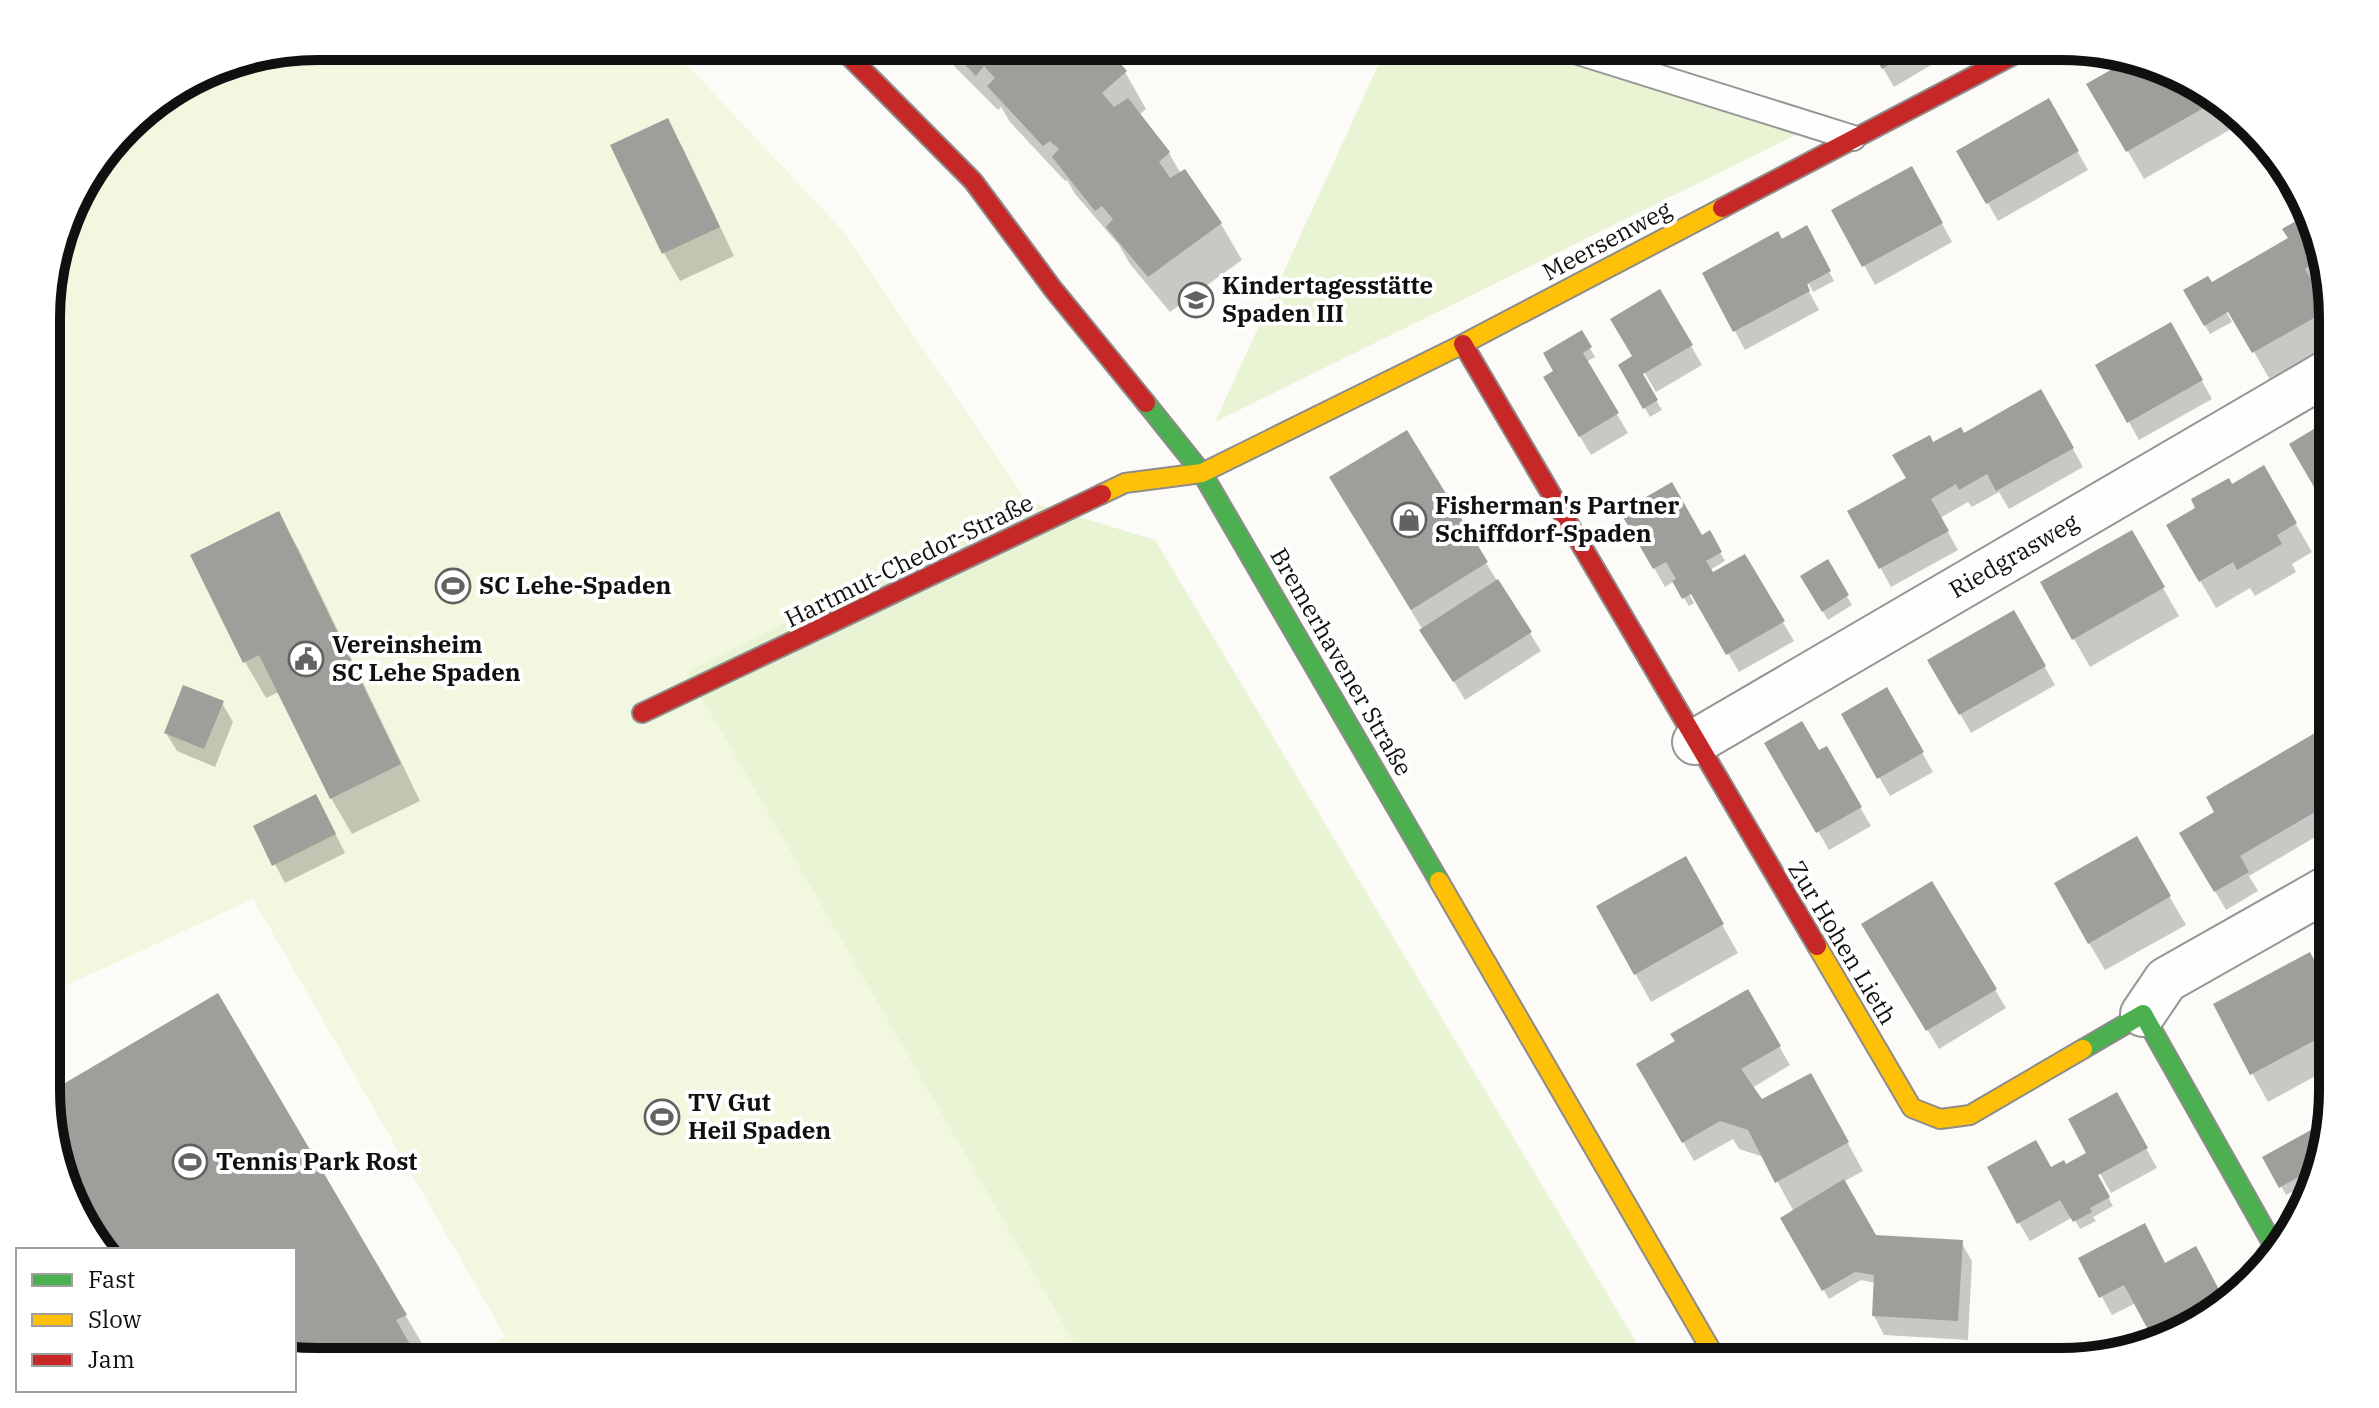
<svg xmlns="http://www.w3.org/2000/svg" width="2379" height="1408" font-family="'IBM Plex Serif',serif">
<style>
.green{fill:#e8f4d4}
.pitch{fill:#f2f8df}
.shadow{fill:#0003}
.building{fill:#a09e9b}
.lines{fill:none;stroke-linecap:round;stroke-linejoin:round}
.lane-casing{stroke:#969694;stroke-width:28}
.street-casing{stroke:#969694;stroke-width:48}
.fast-casing{stroke:#8d8c8b;stroke-width:22}
.slow-casing{stroke:#8d8c8b;stroke-width:22}
.jam-casing{stroke:#8d8c8b;stroke-width:22}
.lane{stroke:#fffefe;stroke-width:24}
.street{stroke:#fffefe;stroke-width:44}
.fast{stroke:#4caf50;stroke-width:18}
.slow{stroke:#ffc107;stroke-width:18}
.jam{stroke:#c62828;stroke-width:18}
.labels{text-anchor:middle;stroke-width:8;stroke-linejoin:round;paint-order:stroke}
.street-label{font-size:24px;fill:#101010;stroke:#fff}
.poi-label{font-size:24px;font-weight:bold;fill:#101010;stroke:#fff;text-anchor:start}
.rim{fill:none;stroke:#101010;stroke-width:10}
</style>
<rect width="100%" height="100%" fill="#fcfbf7"/>
<path class="green" d="M1387 46H1512L1812 127 1215 422Z
M1027 501 1155 540 1648 1362H1085L686 672Z"/>
<path class="pitch" d="M318 46H667L675 52 841 229 1027 501 687 672 1085 1362H462L505 1336 253 899 48 994V283L74 197 138 114 214 67Z"/>
<path class="shadow" d="M942 46H1103L1125 72 1146 109 1139 115 1169 153 1181 174 1184 172 1221 224 1242 260 1170 312 1130 264 1119 245 1075 194 1067 180 1065 181 1010 122 1001 107 998 110 952 64Z
M1870 46H1963L1894 87Z
M2126 63 2198 83 2220 105 2233 128 2144 179 2089 84Z
M2049 101 2088 170 1998 221 1959 152Z
M667 120 683 148 734 256 680 281 664 253 613 146Z
M1922 187 1952 242 1875 285 1834 211Z
M1806 228 1834 281 1813 292 1809 284 1806 286 1819 310 1745 350 1704 273Z
M2317 250 2323 270 2309 279 2332 321V344L2270 380 2214 282Z
M2207 278 2232 322 2210 334 2185 291Z
M1660 292 1702 365 1656 392 1613 319Z
M2170 324 2212 399 2139 440 2097 365Z
M1581 333 1595 357 1586 362 1628 433 1591 455 1545 378 1556 371Z
M1631 359 1662 410 1650 417 1621 365Z
M2041 392 2083 467 2009 509 1999 492 1972 507 1968 502 1940 518 1958 550 1891 587 1849 511 1908 479 1933 444 1963 435Z
M2332 420V514L2292 444Z
M2263 468 2312 552 2292 564 2296 572 2255 596 2250 588 2216 608 2168 526Z
M1348 506 1486 563 1541 651 1465 700Z
M1623 513 1702 537 1709 533 1725 561 1710 570 1712 575 1744 556 1794 641 1739 672 1690 588 1687 590 1694 603 1689 606 1674 581 1665 587Z
M278 514 299 550 420 801 352 834 331 798 279 692 266 698 245 662 193 555Z
M2131 532 2179 616 2090 667 2042 583Z
M1827 562 1852 605 1828 620 1803 576Z
M2014 613 2055 685 1971 733 1930 661Z
M1887 690 1933 772 1890 796 1843 714Z
M222 703 233 722 215 767 177 751 166 733Z
M2332 726V827L2249 876 2258 891 2226 910 2182 834 2217 813 2208 798Z
M1767 744 1819 753 1826 749 1871 826 1829 850Z
M326 815 345 853 285 883 255 827Z
M2136 839 2186 925 2105 970 2089 943Z
M1685 859 1738 953 1651 1002 1598 907Z
M1931 884 2006 1008 1939 1049 1864 924Z
M2310 955 2332 996V1067L2268 1102 2215 1005Z
M1747 991 1790 1065 1752 1088 1762 1102 1826 1103 1863 1171 1843 1182 1875 1237 1961 1242 1972 1261 1968 1340 1884 1335 1874 1316 1876 1283 1861 1280 1829 1299 1783 1219 1794 1212 1764 1157 1739 1149 1733 1139 1694 1161 1639 1064 1677 1042Z
M218 995 427 1352 416 1358 418 1362H317L294 1356V1250H108Z
M2127 1114 2157 1168 2111 1193 2097 1168 2094 1170 2113 1206 2093 1217 2096 1221 2080 1229 2073 1217 2030 1241 2019 1223 2051 1169 2066 1166 2086 1156Z
M2328 1123 2305 1185 2286 1195 2265 1157Z
M2081 1259 2165 1265 2224 1299 2198 1325 2155 1338 2136 1303 2112 1315Z"/>
<path class="building" d="M947 46H1105L1127 71 1102 93 1114 107 1128 98 1170 152 1159 162 1170 178 1185 169 1222 223 1148 277 1106 227 1113 219 1102 206 1095 211 1052 157 1059 149 1050 141 1043 146 987 86 995 78 984 66 976 76Z
M1868 46H1921L1882 69Z
M2123 63 2198 83 2216 101 2126 152 2086 84Z
M2049 98 2079 151 1986 204 1956 151Z
M668 118 720 227 662 254 610 145Z
M1912 166 1943 223 1862 267 1831 210Z
M2301 218 2315 242 2321 260 2305 269 2328 310 2252 353 2228 312 2204 326 2183 290 2208 276 2212 282 2288 238 2282 229Z
M1807 225 1831 271 1807 284 1810 291 1733 332 1702 273 1778 231 1782 239Z
M1660 289 1693 345 1643 374 1658 400 1643 409 1618 365 1632 356 1610 319Z
M2171 322 2203 380 2127 423 2095 365Z
M1582 330 1592 347 1583 353 1619 413 1579 437 1543 377 1553 371 1543 353Z
M2041 389 2074 448 1996 491 1987 474 1959 490 1956 484 1931 499 1949 531 1879 569 1847 511 1906 478 1892 455 1930 435 1933 442 1961 427 1964 433Z
M2332 418V492L2321 499 2289 444Z
M1407 430 1488 562 1411 610 1329 477Z
M2264 465 2297 523 2277 535 2282 544 2237 570 2233 562 2199 582 2166 525 2195 508 2191 499 2229 478 2232 484Z
M1672 482 1702 535 1710 530 1722 552 1706 561 1713 572 1745 554 1785 621 1726 655 1691 594 1682 599 1672 581 1676 579 1666 562 1653 569 1620 512Z
M279 511 401 764 330 799 259 655 243 663 190 555Z
M2132 530 2165 587 2072 640 2040 582Z
M1828 559 1849 595 1822 612 1800 576Z
M1498 579 1532 632 1453 682 1419 630Z
M2014 610 2046 666 1959 715 1927 660Z
M183 685 224 701 204 749 164 733Z
M1887 687 1924 752 1877 779 1841 714Z
M1802 721 1819 750 1827 746 1862 807 1816 833 1764 743Z
M2332 723V802L2240 856 2249 872 2214 892 2179 833 2214 812 2206 797Z
M316 794 336 834 272 866 253 826Z
M2137 836 2171 896 2088 944 2054 883Z
M1686 856 1724 924 1634 975 1596 906Z
M1932 881 1997 989 1926 1031 1861 924Z
M2310 952 2332 994V1031L2250 1075 2213 1004Z
M1748 989 1781 1046 1741 1069 1762 1099 1811 1073 1849 1142 1775 1183 1748 1130 1720 1121 1682 1143 1636 1064 1675 1041 1670 1034Z
M218 993 407 1315 396 1320 419 1360 417 1362H317L294 1356V1250H106L75 1198 48 1125V1093Z
M2117 1092 2148 1148 2098 1175 2110 1197 2090 1208 2092 1212 2073 1222 2060 1200 2017 1224 1987 1167 2036 1140 2051 1167 2064 1160 2066 1164 2086 1153 2068 1119Z
M2329 1120 2307 1192 2298 1177 2279 1188 2262 1157Z
M1844 1179 1876 1235 1963 1240 1958 1321 1872 1316 1874 1275 1855 1272 1822 1291 1780 1218Z
M2145 1223 2165 1263 2196 1246 2224 1299 2198 1325 2153 1339 2124 1285 2099 1298 2078 1258Z"/>
<g class="lines">
<g class="lane-casing">
<path id="lane" d="M1559 46 1853 138"/>
</g>
<g class="street-casing">
<path id="street" d="M1695 742 2332 370
M2143 1014 2166 980 2332 886"/>
</g>
<g class="fast-casing">
<path id="fast" d="M1146 403 1202 473 1439 881
M2083 1049 2143 1014 2275 1248"/>
</g>
<g class="slow-casing">
<path id="slow" d="M1102 494 1125 483 1202 473 1463 344 1722 208
M1439 881 1718 1362
M1817 946 1912 1108 1940 1119 1970 1115 2083 1049"/>
</g>
<g class="jam-casing">
<path id="jam" d="M839 46 973 181 1053 289 1146 403
M1722 208 2031 46
M1463 344 1817 946
M642 713 1102 494"/>
</g>
<use href="#lane" class="lane"/>
<use href="#street" class="street"/>
<use href="#fast" class="fast"/>
<use href="#slow" class="slow"/>
<use href="#jam" class="jam"/>
</g>
<defs>
<g id="school-ring" transform="scale(1.8)"><circle r="9.5" fill="#fff" stroke="#636261" stroke-width="1.5"/><path d="M0-5L7-2L0 1L-7-2ZM-4 1L0 2.5L4 1V4Q0 6-4 4Z" fill="#636261"/></g>
<g id="shop-ring" transform="scale(1.8)"><circle r="9.5" fill="#fff" stroke="#636261" stroke-width="1.5"/><path d="M-5-2.5h2.3a2.7 3.5 0 0 1 5.4 0H5L5.5 6h-11ZM-1.5-2.5h3a1.5 2.3 0 0 0-3 0Z" fill="#636261"/></g>
<g id="stadium-ring" transform="scale(1.8)"><circle r="9.5" fill="#fff" stroke="#636261" stroke-width="1.5"/><path d="M0-5a6.5 5 0 1 0 0 10a6.5 5 0 1 0 0-10ZM-3.5-1.8h7v3.6h-7Z" fill="#636261"/></g>
<g id="civic-ring" transform="scale(1.8)"><circle r="9.5" fill="#fff" stroke="#636261" stroke-width="1.5"/><path d="M-.6-6.5H3V-4.5H.6V-3L4-1V1h2V6H-6V1h2V-1L-.6-3ZM-1.2 2.5V6h2.4V2.5Z" fill="#636261"/></g>
</defs>
<g fill-rule="evenodd">
<use href="#school-ring" x="1196" y="300"/>
<use href="#shop-ring" x="1409" y="520"/>
<use href="#stadium-ring" x="453" y="586"/>
<use href="#civic-ring" x="306" y="659"/>
<use href="#stadium-ring" x="662" y="1117"/>
<use href="#stadium-ring" x="190" y="1162"/>
</g>
<g class="labels">
<g class="street-label">
<text transform="translate(1607 241) rotate(-28)" y="8">Meersenweg</text>
<text transform="translate(2014 556) rotate(-30)" y="8">Riedgrasweg</text>
<text transform="translate(909 561) rotate(-26)" y="8">Hartmut-Chedor-Straße</text>
<text transform="translate(1341 662) rotate(60)" y="8">Bremerhavener Straße</text>
<text transform="translate(1842 943) rotate(59)" y="8">Zur Hohen Lieth</text>
</g>
<g class="poi-label">
<text x="1222" y="294">Kindertagesstätte<tspan x="1222" dy="28">Spaden III</tspan></text>
<text x="1435" y="514">Fisherman's Partner<tspan x="1435" dy="28">Schiffdorf-Spaden</tspan></text>
<text x="479" y="594">SC Lehe-Spaden</text>
<text x="332" y="653">Vereinsheim<tspan x="332" dy="28">SC Lehe Spaden</tspan></text>
<text x="688" y="1111">TV Gut<tspan x="688" dy="28">Heil Spaden</tspan></text>
<text x="216" y="1170">Tennis Park Rost</text>
</g>
</g>
<path d="M0 0H2379V1408H0ZM318 60H2061A258 258 0 0 1 2319 318V1090A258 258 0 0 1 2061 1348H318A258 258 0 0 1 60 1090V318A258 258 0 0 1 318 60Z" fill="#fff" fill-rule="evenodd"/>
<path class="rim" d="M318 60H2061A258 258 0 0 1 2319 318V1090A258 258 0 0 1 2061 1348H318A258 258 0 0 1 60 1090V318A258 258 0 0 1 318 60Z"/>
<rect x="16" y="1248" width="280" height="144" fill="#ffffff" stroke="#9f9f9f" stroke-width="2"/>
<rect x="32" y="1274" width="40" height="12" fill="#4caf50" stroke="#9f9f9f" stroke-width="2"/>
<text x="88" y="1288" font-size="24" fill="#101010">Fast</text>
<rect x="32" y="1314" width="40" height="12" fill="#ffc107" stroke="#9f9f9f" stroke-width="2"/>
<text x="88" y="1328" font-size="24" fill="#101010">Slow</text>
<rect x="32" y="1354" width="40" height="12" fill="#c62828" stroke="#9f9f9f" stroke-width="2"/>
<text x="88" y="1368" font-size="24" fill="#101010">Jam</text>
</svg>
